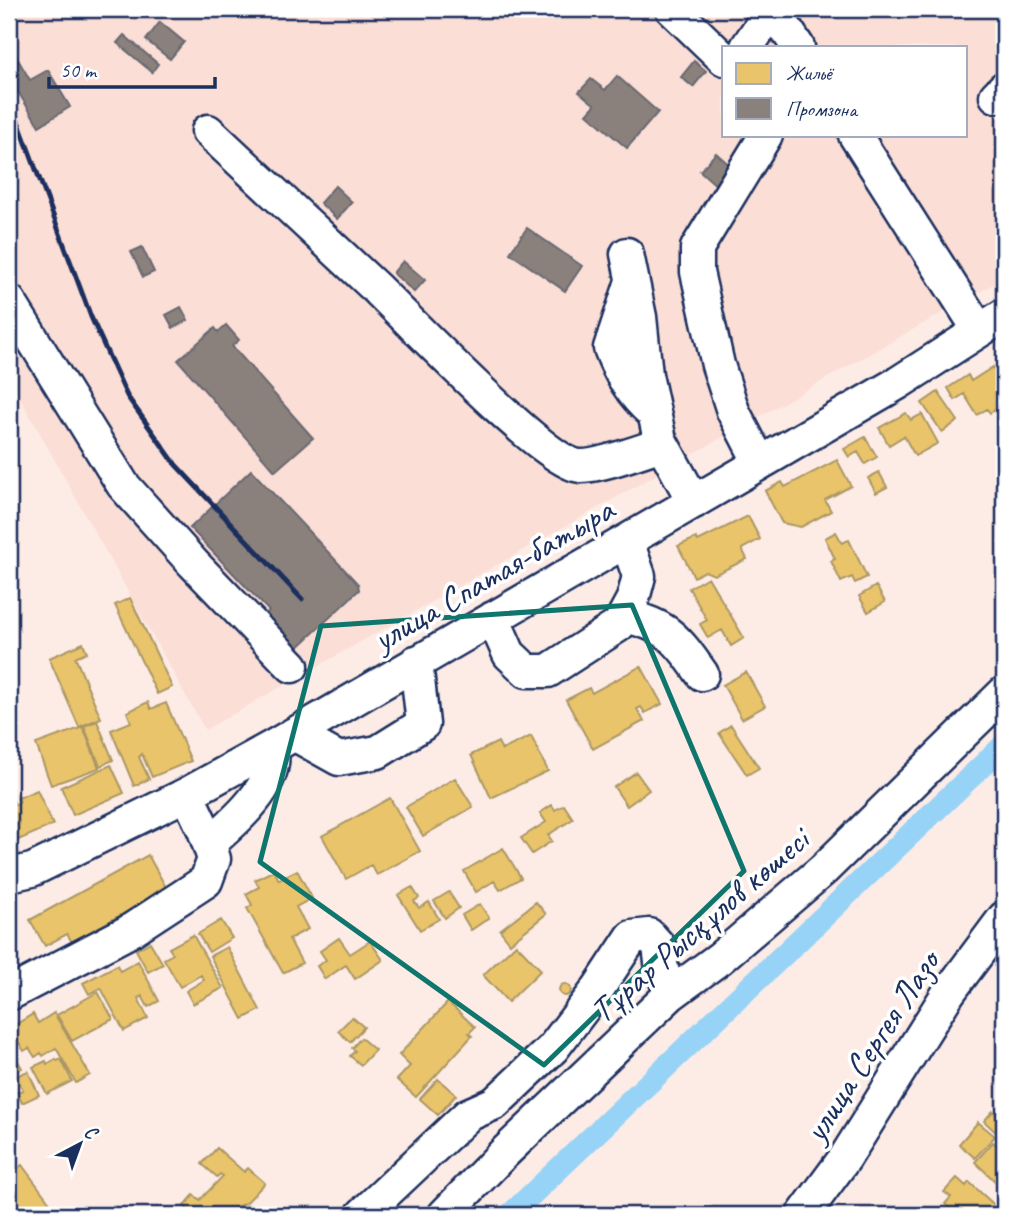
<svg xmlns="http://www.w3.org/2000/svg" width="1013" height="1224" font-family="Caveat,sans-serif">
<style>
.built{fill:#fbded5;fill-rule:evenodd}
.homes{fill:#e9c46a;stroke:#ab9766;stroke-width:2}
.industry{fill:#8a817c;stroke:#696873;stroke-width:2}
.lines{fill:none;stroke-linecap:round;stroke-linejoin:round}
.canal{stroke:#97d3f7;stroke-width:23}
.minor-casing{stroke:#1b2f5e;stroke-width:37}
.minor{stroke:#fff;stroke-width:32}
.rail{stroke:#1b2f5e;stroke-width:5}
.marked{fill:none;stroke:#0f766e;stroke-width:5;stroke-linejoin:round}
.labels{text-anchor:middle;stroke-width:7;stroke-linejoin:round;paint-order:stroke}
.street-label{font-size:35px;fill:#1b2f5e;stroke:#fff}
</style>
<rect width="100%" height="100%" fill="#fdece6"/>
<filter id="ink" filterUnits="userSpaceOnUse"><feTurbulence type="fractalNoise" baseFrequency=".0143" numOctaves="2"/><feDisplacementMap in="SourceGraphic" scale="14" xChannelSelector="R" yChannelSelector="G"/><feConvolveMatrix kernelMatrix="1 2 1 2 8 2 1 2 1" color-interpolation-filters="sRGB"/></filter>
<g filter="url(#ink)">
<path class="built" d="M9 9H1004V278L205 730 9 378ZM724 47H966V135H724Z"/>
<path class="homes" d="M993 367 1004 386V404L990 413 987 409 977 415 964 394 955 400 948 388 968 375 971 381Z
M938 392 958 421 942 432 922 403Z
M906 413 911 420 922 414 938 443 915 456 904 436 889 445 879 428Z
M865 437 877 457 865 464 858 452 849 457 844 449Z
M837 460 851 486 825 500 831 511 801 527 782 523 765 491 782 482 785 487Z
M879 472 887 487 876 493 868 478Z
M748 516 760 539 742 549 747 559 714 575 705 571 694 577 678 546 696 538 698 541Z
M836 532 842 543 849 540 867 577 855 583 852 577 841 582 831 561 835 559 825 538Z
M708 577 744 638 731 646 722 630 708 638 700 624 707 620 689 588Z
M876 586 885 602 868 612 859 596Z
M130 598 172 687 157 694 115 605Z
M83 643 87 652 75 657 101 718 79 727 49 658Z
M641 666 662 704 645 713 641 707 637 709 644 721 593 749 566 700 589 688 592 693Z
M746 672 765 706 742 719 723 685Z
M148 702 151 709 166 703 191 761 152 777 142 754 139 757 149 779 134 786 111 730 131 722 127 712Z
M97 721 113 760 100 766 84 726Z
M731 725 759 768 747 775 719 733Z
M83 727 99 768 51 785 36 744Z
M531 736 548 771 491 798 471 755 498 742 502 750Z
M111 765 124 793 73 815 61 787Z
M636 772 649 790 627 806 614 787Z
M455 778 473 807 423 836 406 807Z
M37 790 53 825 9 844V791L15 805 20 802 18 798Z
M390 798 420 851 377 875 371 865 346 879 322 836Z
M552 805 555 810 564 805 573 819 548 835 552 841 532 854 521 838 546 822 540 813Z
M503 848 521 878 500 890 494 881 476 892 464 871Z
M148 855 167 889 72 942 67 934 45 946 30 920Z
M274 870 279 880 297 870 312 898 296 907 308 929 289 939 302 963 283 973 247 908 252 905 246 894 259 887 255 880Z
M412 887 419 898 414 901 419 908 429 902 439 919 420 930 398 895Z
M449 892 459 908 445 918 434 901Z
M536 902 546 914 510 943 500 930Z
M480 904 489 918 471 930 462 915Z
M221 920 232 938 209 952 198 934Z
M193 935 223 988 193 1004 186 991 204 980 201 975 180 987 164 959 173 954 169 948Z
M339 938 350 954 370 941 383 960 355 979 346 965 325 979 317 966 326 960 320 951Z
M150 942 163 964 148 972 136 950Z
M516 944 541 970 508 1002 483 975Z
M227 947 260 1010 243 1019 210 956Z
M138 961 159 1001 148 1007 142 996 138 998 148 1018 124 1031 101 988 89 994 83 983 117 965 120 971Z
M559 990a6 6 0 1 1 12 0a6 6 0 1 1-12 0Z
M98 992 113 1019 72 1041 57 1015Z
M448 1002 475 1027 469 1033 472 1036 416 1097 397 1080 410 1066 399 1055Z
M54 1013 90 1075 76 1083 56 1048 43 1056 41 1053 35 1057 29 1048 24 1051 10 1028 33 1014 38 1023Z
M352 1017 364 1027 350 1042 338 1031Z
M361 1038 375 1050 361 1065 350 1056 355 1051 352 1048Z
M11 1049 22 1068 13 1072 17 1080 9 1084V1051Z
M56 1059 57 1061 61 1059 72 1081 47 1094 33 1067 46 1061 47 1064Z
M28 1071 39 1095 22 1103 17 1092 23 1090 16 1076Z
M438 1079 456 1095 438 1115 420 1099Z
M993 1111 1004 1121V1146L1000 1142 1003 1139 984 1121Z
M978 1122 995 1136 975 1158 959 1144Z
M993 1142 1004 1152V1179L999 1185 975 1162Z
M217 1148 244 1172 248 1168 265 1183 247 1202 230 1210 228 1208 222 1214 215 1208 211 1212 214 1215H193L184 1206 194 1195 200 1200 223 1176 220 1174 217 1177 202 1164Z
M22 1165 59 1215H9V1175Z
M957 1178 966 1186 969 1182 1000 1210 995 1215H957L945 1204 951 1197 944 1192Z
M248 1205 260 1215H228L231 1212Z"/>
<path class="industry" d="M160 22 184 42 170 59 146 40Z
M124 35 158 64 152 72 117 43Z
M13 51 30 80 48 70 70 107 39 126 9 77V53Z
M694 61 706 71 693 87 681 77Z
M617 76 658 112 627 148 587 114 595 105 579 92 591 79 605 90Z
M716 153 733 168 717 186 700 171Z
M335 186 352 202 337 219 320 203Z
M527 228 582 266 565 291 510 253Z
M142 247 154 272 143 277 131 252Z
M403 261 425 280 414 292 393 273Z
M181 307 188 320 173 328 166 315Z
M226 325 239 340 232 346 313 438 275 471 178 360 215 328 218 332Z
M251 470 358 584 359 590 295 650 264 616 269 611 190 528Z"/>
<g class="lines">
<path class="canal" d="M510 1215 1004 745"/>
<g class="minor-casing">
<path id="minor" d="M672 9 724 59
M776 9 777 15 798 47
M747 47 765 20 777 15
M996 96 1004 88
M208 131C264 184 320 235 376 288 408 319 546 464 580 466 598 467 643 450 662 444
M855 135 979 330
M627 254 640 317 646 375 660 440 694 502
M632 281 610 348C620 374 631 394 652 412
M9 301 123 485 193 563 292 666
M760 463 733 411 718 365 697 272V248L766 135
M624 616C667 624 678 640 702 674
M493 618 509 654 527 671H548L619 625 633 599 639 576 627 541
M294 734 339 759 378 752 423 724 416 662
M209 844C231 825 268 793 272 764 273 758 272 752 272 747
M9 875 32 870 187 794 272 747 898 383 1004 315
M9 994 128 932 206 881 214 859 204 830 187 794
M362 1215 468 1115 495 1103 553 1048 595 993 632 937 649 935 659 946 662 970 671 994
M444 1215 503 1154 671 994 720 958 824 869 1004 693
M803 1215 845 1158 949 992 1004 918"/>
</g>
<use href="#minor" class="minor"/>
<path class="rail" d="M9 97 91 317 127 396 176 465 302 599"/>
</g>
</g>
<path class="marked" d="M632 605 744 871 544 1065 260 862 321 626Z"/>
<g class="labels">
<g class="street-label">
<text transform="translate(493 574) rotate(-30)" y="12">улица Спатая-батыра</text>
<text transform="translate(699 925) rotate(-41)" y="12">Тұрар Рысқұлов көшесі</text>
<text transform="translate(871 1046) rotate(-57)" y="12">улица Сергея Лазо</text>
</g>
</g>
<rect width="1013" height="1224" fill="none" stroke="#fff" stroke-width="35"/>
<rect x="18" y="18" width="978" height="1189" fill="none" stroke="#1b2f5e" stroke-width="2.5" filter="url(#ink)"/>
<rect x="722" y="46" width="245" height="91" fill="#ffffff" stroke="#a4acbf" stroke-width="2"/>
<rect x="736" y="63" width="35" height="21" fill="#e9c46a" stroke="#a4acbf" stroke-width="2"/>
<text x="786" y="80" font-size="21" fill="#1b2f5e">Жильё</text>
<rect x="736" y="98" width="35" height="21" fill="#8a817c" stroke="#a4acbf" stroke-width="2"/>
<text x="786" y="116" font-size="21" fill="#1b2f5e">Промзона</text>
<g transform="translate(80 1144) rotate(41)" stroke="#ffffff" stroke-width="5" paint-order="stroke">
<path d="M0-5L12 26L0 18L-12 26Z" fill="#1b2f5e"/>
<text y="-10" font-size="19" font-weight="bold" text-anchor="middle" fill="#1b2f5e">С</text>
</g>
<path d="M49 77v10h166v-10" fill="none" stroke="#1b2f5e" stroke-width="3.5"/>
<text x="60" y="77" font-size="21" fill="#1b2f5e" stroke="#ffffff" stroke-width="5" paint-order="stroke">50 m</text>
</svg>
